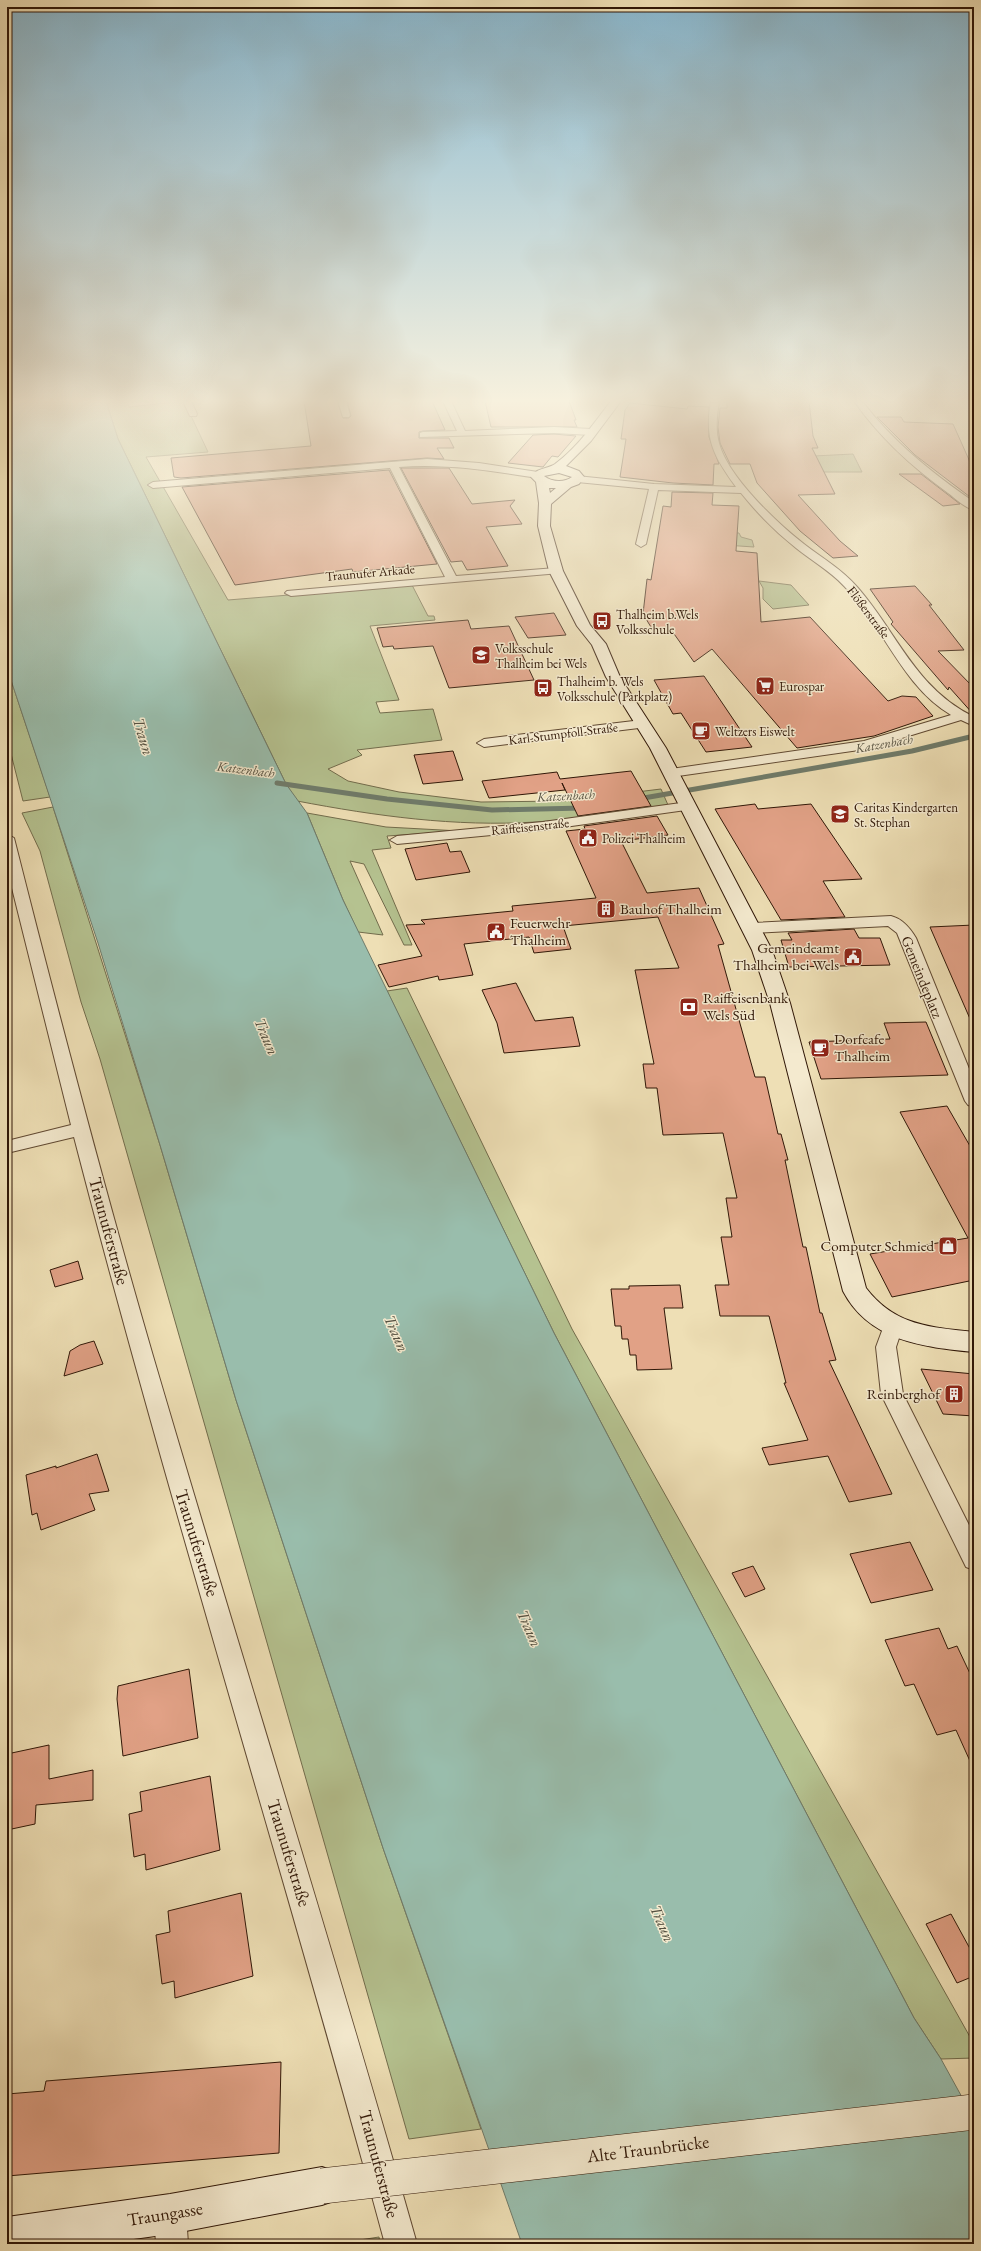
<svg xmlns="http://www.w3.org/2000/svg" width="981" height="2251" font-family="'EB Garamond',serif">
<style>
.green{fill:#b5c290;stroke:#726c4c}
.water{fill:#99bdac;stroke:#6f7b6a}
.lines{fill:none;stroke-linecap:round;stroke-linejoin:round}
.stream{stroke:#6f7b6a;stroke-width:5}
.building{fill:#e1a186;stroke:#301707}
.street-casing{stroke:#604932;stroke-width:2}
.secondary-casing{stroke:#301707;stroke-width:2}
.street{fill:#f4eacf;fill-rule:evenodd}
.secondary{fill:#f4eacf;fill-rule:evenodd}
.secondary-bridge-casing{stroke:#301707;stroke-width:36;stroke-linecap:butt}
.secondary-bridge{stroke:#f4eacf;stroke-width:35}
.labels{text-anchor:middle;stroke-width:3;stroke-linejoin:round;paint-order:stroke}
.far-street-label{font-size:13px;fill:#301707;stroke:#f4eacf}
.far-poi-label{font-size:13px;fill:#301707;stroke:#f4eacf;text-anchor:start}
.far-water-label{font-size:13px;font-style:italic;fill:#555141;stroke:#f4eacf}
.poi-label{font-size:15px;fill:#301707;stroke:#f4eacf;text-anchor:start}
.street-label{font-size:15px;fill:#301707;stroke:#f4eacf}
.water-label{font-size:16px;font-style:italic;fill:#555141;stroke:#f4eacf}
.near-street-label{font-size:18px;fill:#301707;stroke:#f4eacf}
</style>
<rect width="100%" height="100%" fill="#eedfb5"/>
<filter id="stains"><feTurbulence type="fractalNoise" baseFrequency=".005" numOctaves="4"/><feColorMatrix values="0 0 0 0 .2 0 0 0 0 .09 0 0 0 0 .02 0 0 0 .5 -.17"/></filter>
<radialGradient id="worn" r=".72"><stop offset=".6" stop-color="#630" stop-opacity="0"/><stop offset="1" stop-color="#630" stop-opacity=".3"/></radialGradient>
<path class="green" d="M106 401H127L129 407 184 401 208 452 146 457 228 600 412 585 428 616H434L435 620 370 626 399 700 376 702 380 713 433 709 442 740 357 750 362 755 328 769 348 781 399 792 481 802 563 801 661 789 668 805C624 811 580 819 536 822 455 827 376 816 297 801L286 784 118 439Z
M853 454 862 472H822L814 456Z
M707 531 739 533 741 537 752 540 754 547 710 544Z
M759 581 791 585 809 605 773 609 763 599V588Z
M7 668 50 797 23 801 7 738Z
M53 807 160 1145 236 1400 383 1848 481 2129 409 2139 100 1059 81 1002 40 851 22 813Z
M307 813 386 827 460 831 387 836 391 848 372 850 412 945H404L364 864 350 861 383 935 358 932 343 900Z
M407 988 572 1329 974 2044V2058L941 2059 914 2018 554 1333 387 991Z
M379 2237 380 2244H334Z"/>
<path class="water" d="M7 401H106L118 439 286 784 307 813 343 900 554 1333 914 2018 941 2059 974 2119V2244H522L383 1848 236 1400 160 1145 98 943 7 668Z"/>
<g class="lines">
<path class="stream" d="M277 783 387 799 492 810 583 808
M638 799 912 751 974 736"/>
</g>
<path class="building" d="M304 401H337L343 418H349L351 416 347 401H432L445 430 423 431 419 432V438H449L454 448H437L444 459 427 458 181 478 174 477 171 458 311 446Z
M485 401H569L576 420H574L577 427H491Z
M727 401H809L813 436 818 448H812L835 494 798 495 840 541 858 556 833 558 800 531 757 483 750 464H730L720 443 718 427 720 408H727Z
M630 403 687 409 688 406 709 407V437L719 464H714L713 485 673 483 620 477 626 439H621L625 410Z
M877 417H901L904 422 953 424 974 471V500L915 455Z
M554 434 576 436 558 457 552 456 543 467 508 463 533 435Z
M401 468H449L472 504 515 500 510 506 522 524 486 527 508 566 467 570 462 561 451 562Z
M389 470 437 564 353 572 352 569 235 585 182 487Z
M899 474H921L960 504 943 506Z
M672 492 713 493 712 505 739 506 736 551 757 553 761 622 810 617 888 701 902 696 916 697 933 716 874 736 797 748 712 649 694 662 672 631 654 632 643 614 647 579 651 580 663 506 671 507Z
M915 586 932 605H929L964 650 938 651 974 688V715L949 687 948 690 891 624 893 622 870 589Z
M554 613 566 635 528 638 515 617Z
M468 620 471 629 509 626 534 680 449 688 433 646 394 649 393 646 383 647 377 628Z
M704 676 752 747 706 752 681 713 673 714 654 680Z
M453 751 463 780 423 784 414 755Z
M631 771 651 806 578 816 562 783 565 790 489 798 482 781 557 772 560 779Z
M755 804 758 809 811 804 862 879 823 881 845 917 781 920 715 809Z
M657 816 668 835 621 841 647 893 699 888 724 944 718 945 755 1077H765L778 1134H781L788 1160H785L803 1247H806L820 1313H822L836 1360 829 1361 892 1494 849 1502 828 1456 769 1465 762 1448 808 1440 784 1383H786L769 1316H720L715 1285H729L721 1237H732L726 1198H737L723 1133 663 1135 657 1088H646L643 1064H654L635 970 679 968 658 917 563 926 571 949 534 953 529 937 464 944 473 975 439 980 438 976 389 987 378 965 422 956 406 925 425 924 421 920 513 911 512 906 596 898 566 831 585 829 584 826Z
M447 843 450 852 461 851 470 872 416 880 405 849Z
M974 925V1028L930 927Z
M854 929 859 938H880L890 965 789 967 781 940H792L788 933Z
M516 983 535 1021 573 1017 580 1046 504 1053 497 1023 482 990Z
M926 1022 948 1075 821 1079 809 1042 890 1039 884 1023Z
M947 1106 974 1153V1280L892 1297 870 1254 968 1238 900 1112Z
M78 1261 83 1279 55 1287 50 1270Z
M680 1285 683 1308H664L672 1369 637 1370 636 1355H630L628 1339H622L621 1326H615L611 1289H629V1286Z
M94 1341 103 1364 64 1376 70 1351 80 1345Z
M921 1369 974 1374V1416L943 1414Z
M97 1454 109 1491 89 1494 95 1510 41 1530 37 1513 32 1515 26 1475 56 1466V1468Z
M910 1542 933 1590 871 1603 850 1554Z
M753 1566 765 1589 745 1597 732 1573Z
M939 1628 948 1649 957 1646 974 1682V1770L956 1730 937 1735 914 1684 905 1686 885 1640Z
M189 1669 198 1738 123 1756 117 1699 118 1686Z
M49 1745V1779L93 1770V1800L36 1805 35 1824 7 1830V1754Z
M210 1776 220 1850 146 1870 145 1854 134 1857 129 1814 142 1811 140 1792Z
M241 1893 253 1976 175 1998 174 1981 162 1984 156 1935 170 1932 168 1911Z
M951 1914 974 1956V1976L957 1983 926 1924Z
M281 2062 279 2153 7 2176V2094L44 2091 46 2081Z"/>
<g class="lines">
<g class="street-casing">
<path id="street" d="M183 401H191L197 414 196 416H190Z
M338 401H346L350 415 349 417H343Z
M443 401H451L465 431 554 427 591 429 596 432 591 435 554 433 420 437V433L423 432 457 431Z
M711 401H719C717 415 715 429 719 443 728 477 777 523 804 544 822 558 843 570 858 588 898 634 915 688 974 717V726L961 720 866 749 671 777 666 776 664 773 666 770 671 769 864 741 951 715C901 685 884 626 844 586 830 571 812 561 796 548 776 532 757 513 741 493L658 490 646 544 641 547 636 544 649 489 577 482 572 479 577 476 654 484 736 487C714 457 704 439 711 401Z
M854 401H862C893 442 932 473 974 502V510C965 508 956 499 948 493 912 467 880 438 854 401Z
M427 459 479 463 538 472 543 475 538 478C492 471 446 463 399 467L456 576 556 568 561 571 560 573 291 596 285 593 287 591 445 577 390 468 153 488 148 485 153 482Z
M642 720 648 724 647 727 484 747 477 743 484 739Z
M688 802 693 803 695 806 693 809 543 830 397 844 390 840 397 836 543 822Z
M7 834 14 838C58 1012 103 1184 153 1356 240 1653 333 1947 417 2244H385C285 1874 170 1508 74 1137L7 1153V1141L71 1125 7 868Z
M891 916C903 919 910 928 916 938L974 1081V1107L968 1105 965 1101 897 933 888 926 752 933 747 931 744 928 747 925 752 923Z
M893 1318 900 1320 903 1326 896 1347 903 1394 974 1535V1570L966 1567 881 1394 876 1347 886 1320Z
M170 2198 181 2203 186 2214 188 2244H156L154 2214 159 2203Z"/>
</g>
<g class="secondary-casing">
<path id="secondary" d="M611 401H621L591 441 566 466 579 471 584 477 579 484 571 487 551 504 550 526 563 571 590 625 606 644 620 677 666 748 772 950 790 1003 866 1288C895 1326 930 1327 974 1332V1352C923 1347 869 1341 843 1291L770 1003 752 950 650 748 606 677 592 645 577 626 549 571 538 526 539 503 536 482 531 477C536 468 547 469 555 464 578 447 594 423 611 401ZM559 473 572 477C564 483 552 482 544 476ZM549 488H556L550 493Z
M322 2167 336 2172 341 2186 336 2200 322 2205 170 2234 97 2244H7V2217L170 2194Z"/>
</g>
<use href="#street" class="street"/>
<use href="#secondary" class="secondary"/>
<g class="secondary-bridge-casing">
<path id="secondary-bridge" d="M322 2186 974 2112"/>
</g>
<use href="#secondary-bridge" class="secondary-bridge"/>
</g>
<linearGradient id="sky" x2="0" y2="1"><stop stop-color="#88b8d0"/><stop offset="0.56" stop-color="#f7f1de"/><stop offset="1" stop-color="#f7f1de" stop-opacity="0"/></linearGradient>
<rect width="981" height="716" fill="url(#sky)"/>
<defs>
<g id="bus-square" transform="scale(1)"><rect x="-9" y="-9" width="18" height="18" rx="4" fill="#8f2418" stroke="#f4eacf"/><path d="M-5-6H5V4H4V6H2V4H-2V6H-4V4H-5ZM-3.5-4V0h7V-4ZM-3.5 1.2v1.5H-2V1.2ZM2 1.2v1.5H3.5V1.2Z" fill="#fff"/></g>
<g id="school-square" transform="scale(1)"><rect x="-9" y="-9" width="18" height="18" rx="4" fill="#8f2418" stroke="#f4eacf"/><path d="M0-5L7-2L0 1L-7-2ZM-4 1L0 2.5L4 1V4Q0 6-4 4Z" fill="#fff"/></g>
<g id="supermarket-square" transform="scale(1)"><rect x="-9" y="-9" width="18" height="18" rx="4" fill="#8f2418" stroke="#f4eacf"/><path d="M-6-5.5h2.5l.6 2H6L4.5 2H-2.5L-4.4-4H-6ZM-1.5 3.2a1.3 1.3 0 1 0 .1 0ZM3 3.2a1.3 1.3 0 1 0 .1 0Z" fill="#fff"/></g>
<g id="cafe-square" transform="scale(1)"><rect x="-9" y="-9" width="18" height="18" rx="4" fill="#8f2418" stroke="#f4eacf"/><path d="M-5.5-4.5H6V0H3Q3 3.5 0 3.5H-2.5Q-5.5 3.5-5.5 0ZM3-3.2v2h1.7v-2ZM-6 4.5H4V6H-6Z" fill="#fff"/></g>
<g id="civic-square" transform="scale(1)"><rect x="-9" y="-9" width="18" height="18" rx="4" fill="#8f2418" stroke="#f4eacf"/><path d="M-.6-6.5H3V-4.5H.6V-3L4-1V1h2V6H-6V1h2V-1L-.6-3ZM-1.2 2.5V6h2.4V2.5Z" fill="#fff"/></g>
<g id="building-square" transform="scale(1)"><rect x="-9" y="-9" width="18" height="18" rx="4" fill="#8f2418" stroke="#f4eacf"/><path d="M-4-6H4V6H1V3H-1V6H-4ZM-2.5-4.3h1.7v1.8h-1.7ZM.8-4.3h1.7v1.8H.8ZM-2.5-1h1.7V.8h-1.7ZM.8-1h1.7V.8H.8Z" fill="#fff"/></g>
<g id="bank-square" transform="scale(1)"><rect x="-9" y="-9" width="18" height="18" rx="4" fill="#8f2418" stroke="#f4eacf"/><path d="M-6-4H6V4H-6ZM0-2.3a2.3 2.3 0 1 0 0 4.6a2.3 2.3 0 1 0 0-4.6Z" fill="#fff"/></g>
<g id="shop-square" transform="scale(1)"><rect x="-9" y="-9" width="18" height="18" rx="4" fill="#8f2418" stroke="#f4eacf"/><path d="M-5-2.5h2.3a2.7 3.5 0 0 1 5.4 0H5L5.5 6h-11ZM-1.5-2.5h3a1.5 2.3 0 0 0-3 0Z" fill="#fff"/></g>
</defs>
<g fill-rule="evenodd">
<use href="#bus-square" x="602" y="621"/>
<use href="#school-square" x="481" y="655"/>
<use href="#supermarket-square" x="765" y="686"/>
<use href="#bus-square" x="543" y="688"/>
<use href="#cafe-square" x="701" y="731"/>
<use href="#school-square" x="840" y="814"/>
<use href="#civic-square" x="588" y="838"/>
<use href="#building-square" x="606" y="909"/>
<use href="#civic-square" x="496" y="932"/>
<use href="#civic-square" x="853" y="957"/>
<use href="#bank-square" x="689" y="1007"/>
<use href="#cafe-square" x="820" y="1048"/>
<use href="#shop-square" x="948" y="1246"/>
<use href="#building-square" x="954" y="1394"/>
</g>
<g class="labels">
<g class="far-street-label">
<text transform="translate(370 572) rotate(-5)" y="5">Traunufer Arkade</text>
<text transform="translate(869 612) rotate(53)" y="5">Flößerstraße</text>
<text transform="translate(563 733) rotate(-7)" y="5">Karl-Stumpfoll-Straße</text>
<text transform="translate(530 826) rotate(-6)" y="5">Raiffeisenstraße</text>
</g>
<g class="far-poi-label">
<text x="616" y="619">Thalheim b.Wels<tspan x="616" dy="15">Volksschule</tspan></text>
<text x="495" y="653">Volksschule<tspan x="495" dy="15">Thalheim bei Wels</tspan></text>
<text x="557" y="686">Thalheim b. Wels<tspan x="557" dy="15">Volksschule (Parkplatz)</tspan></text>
<text x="779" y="691">Eurospar</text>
<text x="715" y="736">Weltzers Eiswelt</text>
<text x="854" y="812">Caritas Kindergarten<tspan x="854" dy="15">St. Stephan</tspan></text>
<text x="602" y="843">Polizei Thalheim</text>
</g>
<g class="far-water-label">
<text transform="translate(884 743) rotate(-10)" y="5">Katzenbach</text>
<text transform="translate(246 769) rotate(7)" y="5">Katzenbach</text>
<text transform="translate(566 795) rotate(-3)" y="5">Katzenbach</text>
</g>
<g class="poi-label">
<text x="620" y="914">Bauhof Thalheim</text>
<text x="510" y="928">Feuerwehr<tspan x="510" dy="17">Thalheim</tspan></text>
<text x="839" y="953" text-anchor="end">Gemeindeamt<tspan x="839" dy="17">Thalheim bei Wels</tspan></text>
<text x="703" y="1003">Raiffeisenbank<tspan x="703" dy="17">Wels Süd</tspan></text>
<text x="834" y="1044">Dorfcafe<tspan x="834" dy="17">Thalheim</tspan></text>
<text x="934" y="1251" text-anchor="end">Computer Schmied</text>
<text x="940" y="1399" text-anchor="end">Reinberghof</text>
</g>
<g class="street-label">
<text transform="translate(922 977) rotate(68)" y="5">Gemeindeplatz</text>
</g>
<g class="water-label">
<text transform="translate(144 736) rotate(73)" y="6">Traun</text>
<text transform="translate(267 1036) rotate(67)" y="6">Traun</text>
<text transform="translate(397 1333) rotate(66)" y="6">Traun</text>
<text transform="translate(530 1628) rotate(66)" y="6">Traun</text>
<text transform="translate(663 1923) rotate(66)" y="6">Traun</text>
</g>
<g class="near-street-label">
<text transform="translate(109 1231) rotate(75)" y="6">Traunuferstraße</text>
<text transform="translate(197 1543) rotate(73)" y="6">Traunuferstraße</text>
<text transform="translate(289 1853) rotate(73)" y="6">Traunuferstraße</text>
<text transform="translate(648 2149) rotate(-7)" y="6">Alte Traunbrücke</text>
<text transform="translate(379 2164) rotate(75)" y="6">Traunuferstraße</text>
<text transform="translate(165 2214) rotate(-9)" y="6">Traungasse</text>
</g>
</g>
<rect width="981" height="2251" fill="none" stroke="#eedfb5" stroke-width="24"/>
<rect x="8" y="8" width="965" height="2235" fill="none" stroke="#301707" stroke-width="2"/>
<rect x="12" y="12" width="957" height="2227" fill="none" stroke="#301707"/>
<rect width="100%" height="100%" filter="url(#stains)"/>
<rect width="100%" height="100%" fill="url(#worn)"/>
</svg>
